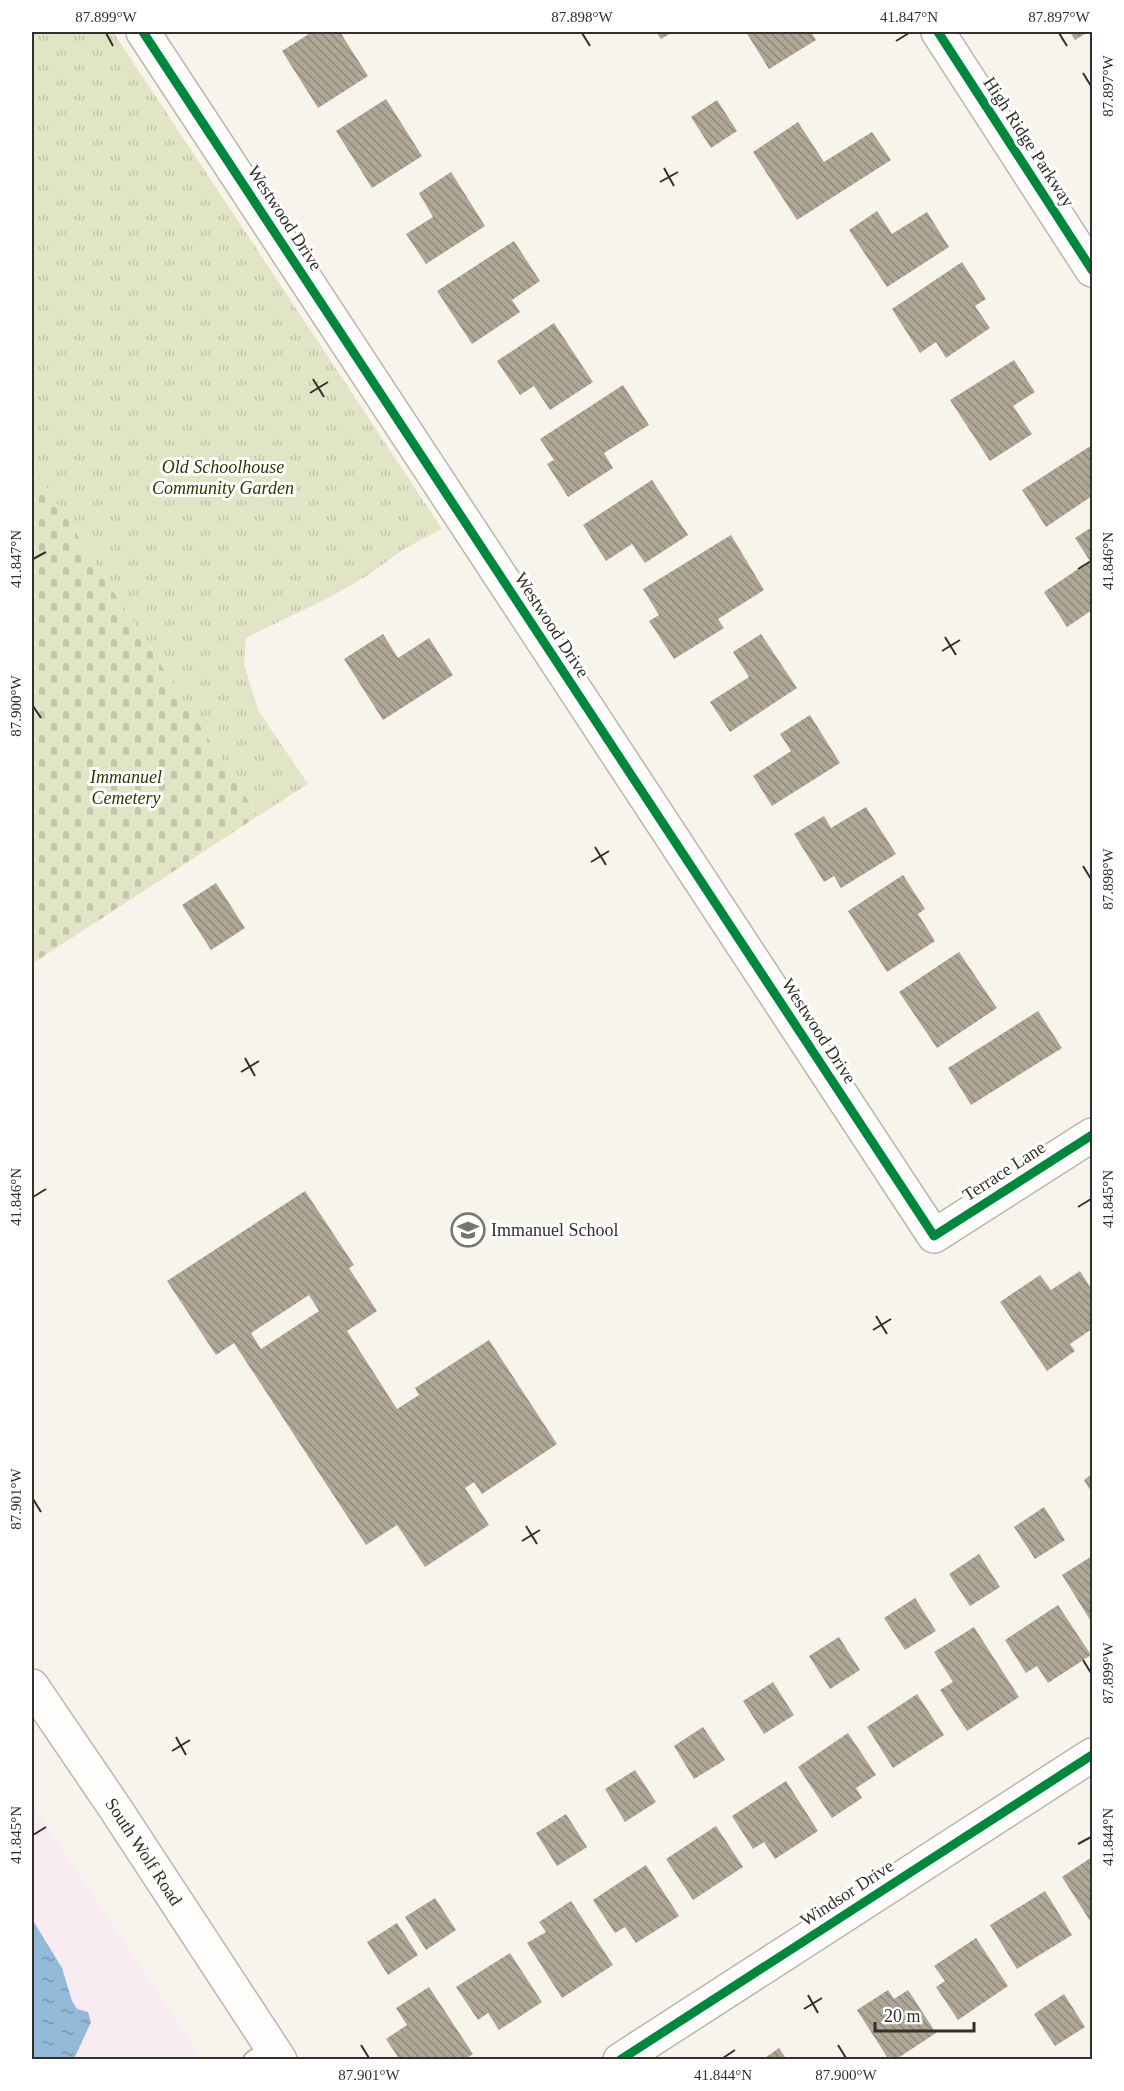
<svg xmlns="http://www.w3.org/2000/svg" width="1124" height="2091" font-family="Georgia,serif">
<style>
.commercial{fill:#f8ecf2}
.grass{fill:url(#grass-tufts)}
.cemetery{fill:url(#cemetery-stones)}
.water{fill:url(#water-ripples)}
.building{fill:url(#building-back-hatch);fill-rule:evenodd}
.lines{fill:none;stroke-linecap:round;stroke-linejoin:round}
.lane-casing{stroke:#b9b6b0;stroke-width:20}
.street-casing{stroke:#b9b6b0;stroke-width:36}
.secondary-casing{stroke:#b9b6b0;stroke-width:36}
.lane{stroke:#fefdfc;stroke-width:16}
.street{stroke:#fefdfc;stroke-width:33}
.secondary{stroke:#fefdfc;stroke-width:33}
.cycleway-casing{stroke:#fff;stroke-width:13}
.cycleway{stroke:#00873e;stroke-width:9}
.ticks{fill:none;stroke:#33302b;stroke-width:2}
.labels{text-anchor:middle;stroke-width:6;stroke-linejoin:round;paint-order:stroke}
.street-label{font-size:18px;fill:#33302b;stroke:#fff}
.park-label{font-size:18px;font-style:italic;fill:#313700;stroke:#fff}
.poi-label{font-size:18px;fill:#33302b;stroke:#fff;text-anchor:start}
.neatline{fill:none;stroke:#33302b;stroke-width:2}
.ticks-label{font-size:15px;text-anchor:middle;fill:#33302b}
</style>
<defs>
<pattern id="grass-tufts" width="24" height="20" patternUnits="userSpaceOnUse" patternTransform="scale(1.5)"><rect width="24" height="20" fill="#e1e5c6"/><path d="M3 7l-1-3M5 7V3M7 7l1-3M15 17l-1-3M17 17v-4M19 17l1-3" fill="none" stroke="#c2c5aa"/></pattern>
<pattern id="cemetery-stones" width="16" height="16" patternUnits="userSpaceOnUse" patternTransform="scale(1.5)"><rect width="16" height="16" fill="#e1e5c6"/><path d="M2 7V4a2 2 0 0 1 4 0v3zM10 15v-3a2 2 0 0 1 4 0v3z" fill="#c2c5aa"/></pattern>
<pattern id="water-ripples" width="26" height="14" patternUnits="userSpaceOnUse" patternTransform="scale(1.5)"><rect width="26" height="14" fill="#93b8d8"/><path d="M2 4q2-2 4 0t4 0M15 11q2-2 4 0t4 0" fill="none" stroke="#7996af"/></pattern>
<pattern id="building-back-hatch" width="6" height="6" patternUnits="userSpaceOnUse" patternTransform="scale(1.5)"><rect width="6" height="6" fill="#afa696"/><path d="M-1 5l2 2M0 0l6 6M5-1l2 2" fill="none" stroke="#8f887b"/></pattern>
</defs>
<rect width="100%" height="100%" fill="#f7f4ec"/>
<path class="commercial" d="M32 1805 197 2051 203 2059H32Z"/>
<path class="grass" d="M32 32H113L442 529 402 550 367 576 328 598 246 638 244 664 258 710 308 784 258 816 32 465Z"/>
<path class="cemetery" d="M32 465 258 816 32 964Z"/>
<path class="water" d="M32 1919 62 1968 72 2001 77 2009 88 2012 91 2022 74 2059H32Z"/>
<path class="building" d="M312 32H340L368 76 318 108 282 51Z
M656 32H673L661 39Z
M746 32H811L816 40 769 69Z
M1070 32H1088L1075 40Z
M386 99 422 156 372 188 336 131Z
M717 100 737 131 711 148 691 117Z
M798 122 824 162 872 132 891 160 797 220 753 152Z
M451 172 485 226 426 264 406 234 433 217 419 193Z
M877 211 892 234 927 212 949 247 887 287 849 230Z
M514 241 540 281 512 300 520 312 472 344 437 291Z
M962 262 986 299 975 306 990 328 946 358 936 342 920 353 892 309Z
M554 323 593 382 550 410 534 386 520 395 497 361Z
M1014 360 1035 392 1013 406 1032 434 990 461 950 400Z
M623 385 649 425 604 453 613 468 568 497 547 464 554 460 540 439Z
M1092 445V496L1046 527 1022 490Z
M652 480 688 535 645 563 632 544 606 561 583 525Z
M1092 527V610L1067 627 1044 592 1090 561 1075 538Z
M731 535 764 590 718 619 724 628 674 659 649 621 659 615 643 589Z
M383 634 398 658 429 638 453 675 383 720 344 659Z
M761 634 797 688 730 732 710 702 749 677 733 652Z
M810 715 840 763 772 806 753 776 791 751 780 734Z
M866 807 896 854 841 888 834 876 824 882 794 834 824 816 831 828Z
M903 875 925 909 918 914 935 941 887 972 848 911Z
M216 883 245 928 211 950 182 905Z
M959 952 997 1008 937 1048 899 992Z
M1038 1011 1062 1048 971 1105 948 1068Z
M305 1191 354 1265 349 1268 377 1311 347 1331 397 1409 419 1395 415 1388 489 1340 557 1444 482 1494 474 1482 465 1488 489 1525 425 1567 397 1525 366 1545 234 1343 216 1355 167 1281ZM309 1295 319 1311 261 1349 251 1333Z
M1080 1271 1092 1290V1329L1070 1344 1075 1351 1047 1371 1000 1302 1040 1275 1051 1290Z
M1092 1474V1493L1084 1480Z
M1044 1507 1065 1540 1035 1559 1014 1527Z
M979 1554 1000 1587 970 1606 949 1574Z
M1092 1556V1623L1062 1575Z
M915 1598 936 1631 905 1650 884 1618Z
M1058 1605 1091 1655 1048 1683 1037 1666 1026 1673 1005 1640Z
M974 1627 1019 1697 967 1731 940 1690 953 1682 934 1652Z
M839 1637 860 1670 830 1689 809 1656Z
M773 1682 794 1715 764 1734 743 1701Z
M917 1694 944 1735 893 1768 867 1727Z
M703 1727 725 1760 694 1779 674 1746Z
M848 1733 876 1775 856 1788 862 1798 832 1818 798 1767Z
M635 1770 656 1802 625 1822 605 1789Z
M786 1781 818 1831 775 1859 764 1842 753 1849 732 1816Z
M566 1814 587 1847 557 1866 536 1833Z
M716 1826 743 1867 693 1900 666 1859Z
M1092 1857V1924L1062 1877Z
M646 1865 679 1916 636 1943 625 1927 615 1933 593 1900Z
M1045 1891 1072 1935 1017 1969 990 1925Z
M435 1898 456 1930 426 1950 405 1917Z
M571 1901 613 1965 562 1998 527 1943 546 1932 539 1922Z
M397 1923 418 1955 388 1975 367 1942Z
M976 1938 1008 1986 958 2020 936 1987 945 1981 934 1966Z
M510 1953 542 2002 499 2030 488 2013 478 2020 456 1987Z
M429 1987 473 2054 464 2060H400L386 2039 407 2025 396 2008Z
M888 1990 894 1999 908 1990 936 2033 895 2060H889L857 2010Z
M1064 1994 1085 2027 1055 2046 1034 2014Z
M779 2048 787 2060H762Z"/>
<g class="lines">
<g class="lane-casing">
<path id="lane" d="M252 2060 272 2046"/>
</g>
<g class="street-casing">
<path id="street" d="M143 32 934 1236 1092 1135
M938 32 1092 270
M620 2060 1092 1755"/>
</g>
<g class="secondary-casing">
<g id="secondary">
<path id="s1" d="M32 1686 115 1808 280 2060"/>
</g>
</g>
<use href="#lane" class="lane"/>
<use href="#street" class="street"/>
<use href="#secondary" class="secondary"/>
<g class="cycleway-casing">
<path id="cycleway" d="M143 32 934 1236 1092 1135
M938 32 1092 270
M620 2060 1092 1755"/>
</g>
<use href="#cycleway" class="cycleway"/>
</g>
<path class="ticks" d="M106 33 113 46M582 33 590 46M1059 33 1067 46M896 41 909 33M1083 73 1091 86M664 168 674 186M660 182 678 172M313 379 324 397M310 393 328 382M33 559 46 552M1078 569 1091 561M945 637 956 655M942 651 960 640M33 706 41 718M595 847 606 865M591 862 609 851M1083 866 1091 879M245 1058 255 1076M241 1072 259 1061M33 1197 46 1189M1078 1207 1091 1199M876 1316 887 1334M873 1330 891 1319M33 1499 41 1512M526 1526 537 1544M522 1541 540 1530M1083 1660 1091 1673M176 1737 186 1755M172 1751 190 1740M33 1835 46 1827M1078 1844 1091 1837M808 1995 818 2013M804 2009 822 1998M361 2045 369 2058M838 2045 846 2058M723 2058 735 2050"/>
<defs>
<g id="school-ring" transform="scale(1.725)"><circle r="9.5" fill="#fff" stroke="#78756f" stroke-width="1.5"/><path d="M0-5L7-2L0 1L-7-2ZM-4 1L0 2.5L4 1V4Q0 6-4 4Z" fill="#78756f"/></g>
</defs>
<g fill-rule="evenodd">
<use href="#school-ring" x="468" y="1230"/>
</g>
<g class="labels">
<g class="street-label">
<text transform="translate(1029 142) rotate(57)" y="6">High Ridge Parkway</text>
<text transform="translate(285 218) rotate(57)" y="6">Westwood Drive</text>
<text transform="translate(552 625) rotate(57)" y="6">Westwood Drive</text>
<text transform="translate(819 1031) rotate(57)" y="6">Westwood Drive</text>
<text transform="translate(1004 1171) rotate(-33)" y="6">Terrace Lane</text>
<text dy="6" stroke="none"><textPath href="#s1" startOffset="200">South Wolf Road</textPath></text>
<text transform="translate(847 1893) rotate(-33)" y="6">Windsor Drive</text>
</g>
<g class="park-label">
<text x="223" y="473">Old Schoolhouse<tspan x="223" dy="21">Community Garden</tspan></text>
<text x="126" y="783">Immanuel<tspan x="126" dy="21">Cemetery</tspan></text>
</g>
<g class="poi-label">
<text x="491" y="1236">Immanuel School</text>
</g>
</g>
<rect width="1124" height="2091" fill="none" stroke="#ffffff" stroke-width="66"/>
<path d="M875 2022v9h99v-9" fill="none" stroke="#33302b" stroke-width="3"/>
<text x="884" y="2022" font-size="18" fill="#33302b" stroke="#ffffff" stroke-width="4.5" paint-order="stroke">20 m</text>
<rect x="33" y="33" width="1058" height="2025" class="neatline"/>
<g class="ticks-label">
<text x="106" y="22">87.899°W</text>
<text x="582" y="22">87.898°W</text>
<text x="909" y="22">41.847°N</text>
<text x="1059" y="22">87.897°W</text>
<text transform="translate(1108 86) rotate(-90)" y="5">87.897°W</text>
<text transform="translate(16 559) rotate(-90)" y="5">41.847°N</text>
<text transform="translate(1108 561) rotate(-90)" y="5">41.846°N</text>
<text transform="translate(16 706) rotate(-90)" y="5">87.900°W</text>
<text transform="translate(1108 879) rotate(-90)" y="5">87.898°W</text>
<text transform="translate(16 1197) rotate(-90)" y="5">41.846°N</text>
<text transform="translate(1108 1199) rotate(-90)" y="5">41.845°N</text>
<text transform="translate(16 1499) rotate(-90)" y="5">87.901°W</text>
<text transform="translate(1108 1673) rotate(-90)" y="5">87.899°W</text>
<text transform="translate(16 1835) rotate(-90)" y="5">41.845°N</text>
<text transform="translate(1108 1837) rotate(-90)" y="5">41.844°N</text>
<text x="369" y="2080">87.901°W</text>
<text x="723" y="2080">41.844°N</text>
<text x="846" y="2080">87.900°W</text>
</g>
</svg>
